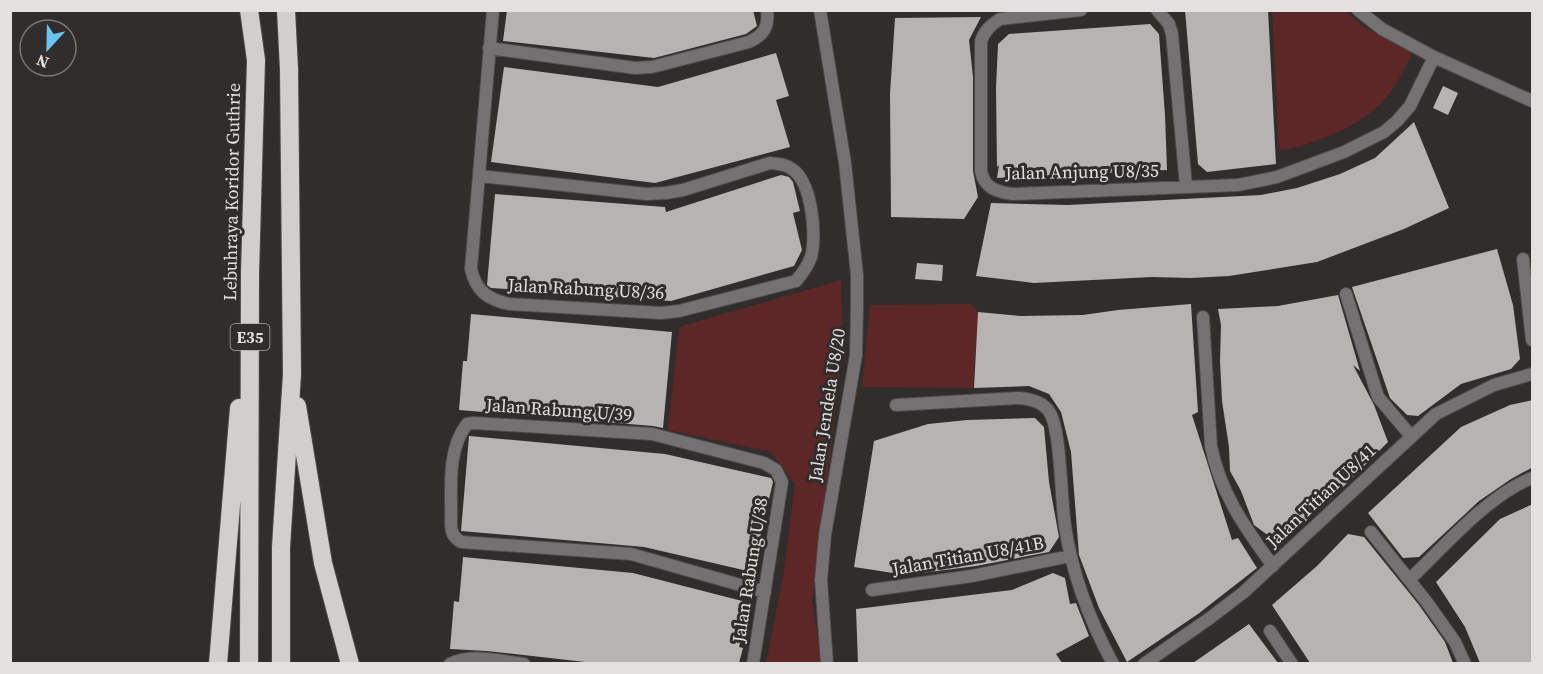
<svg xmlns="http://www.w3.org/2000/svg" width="1543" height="674" font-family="'Source Serif 4',serif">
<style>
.green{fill:#5e2727}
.building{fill:#b8b3b3}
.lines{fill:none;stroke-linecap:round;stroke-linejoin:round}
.minor-casing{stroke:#4d4a49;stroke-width:14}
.tertiary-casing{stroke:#4d4a49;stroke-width:14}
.motorway-casing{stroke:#4d4a49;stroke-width:20}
.minor{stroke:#737171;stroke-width:12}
.tertiary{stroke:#737171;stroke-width:12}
.motorway{stroke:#d3cece;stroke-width:18}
.labels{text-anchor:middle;stroke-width:6;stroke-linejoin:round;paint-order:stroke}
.shield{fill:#302d2c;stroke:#adabaa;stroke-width:1.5}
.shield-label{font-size:16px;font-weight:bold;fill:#e3e1e0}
.street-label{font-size:18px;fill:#e3e1e0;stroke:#302d2c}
</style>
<rect width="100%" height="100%" fill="#302d2c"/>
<path class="green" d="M1272 11H1345L1365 28 1413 51C1391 100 1373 119 1323 138 1308 144 1295 149 1279 150Z
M841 280 843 350 812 601 822 663H766L784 572 795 484 771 452 668 430 679 327Z
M970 304 978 312 973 388 862 387 870 305Z"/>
<path class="building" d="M507 10H753L757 26 746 34 654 58 503 41Z
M1185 10H1268L1276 164 1207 172 1198 164Z
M981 17 969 40 973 77V171L978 197 964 219 891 217 890 94 895 18Z
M1150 24 1159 34 1165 115 1167 170 997 178 999 165 997 167 996 88 998 44 1009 34Z
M776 53 789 96 776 100 790 147 655 183 491 162 504 67 658 87Z
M1443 86 1458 93 1448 115 1433 108Z
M1414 122 1449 208 1404 229 1317 262 1229 276 1191 278 1152 277 1034 283 976 276 991 203 1068 205 1261 195 1297 188 1340 174 1375 158Z
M781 175 789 177 793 182 800 211 793 213 802 250 794 266 671 301 491 288 487 285 495 194 665 207 666 212Z
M1497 249 1513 305 1520 359 1511 369 1461 384 1418 416 1407 415 1390 398 1352 287Z
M917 263 943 265 942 281 915 279Z
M1338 295 1360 371 1353 365 1374 405 1388 442 1332 498 1280 544 1254 525 1241 491 1230 471 1229 447 1222 401 1220 361 1221 325 1218 309 1278 306Z
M1191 304 1198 412 1192 415 1232 540 1238 538 1257 568 1198 614 1127 662 1099 608 1079 555 1071 452 1061 412 1049 394 1029 386 974 388 978 312 1020 316 1083 315 1118 310Z
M471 314 672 332 663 428 653 426 459 410 463 361H467Z
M1533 400V467L1511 479 1479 501 1419 557 1403 558 1368 513 1461 427 1510 405Z
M1035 418 1044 427 1049 482 1059 537 1049 552 976 566 906 575 854 567 874 441 928 424 967 420Z
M469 436 665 454 771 478 773 482 752 572 644 547 461 531Z
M1533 504V663H1480L1465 627 1436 582 1500 519Z
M1348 534 1364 537 1419 605 1445 642 1453 663H1310L1272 605 1317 566Z
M463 557 633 573 750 603 739 647 743 648 739 663H594L487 651 450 649 454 601 459 602Z
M1053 573 1065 578 1070 604 1076 603 1089 636 1056 654 1062 663H858L856 609 1012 590Z
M1249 624 1278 663H1193Z"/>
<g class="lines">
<g class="minor-casing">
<path id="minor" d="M1081 10 1000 19C991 25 985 30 981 41V171C984 188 997 192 1013 194L1238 185 1277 177 1344 152 1384 132 1397 121 1410 106 1434 57
M1157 10 1169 24 1172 34 1186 186
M1358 10 1382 29 1434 57 1532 101
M489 48 635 68 652 67 749 42C764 35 769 27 767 10
M480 176 646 194 666 193 683 190 770 163C778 164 785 164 792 169 812 182 817 236 811 257 808 266 802 274 796 281L679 311 661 313 509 304C487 299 476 291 471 269L493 10
M1523 259 1532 340
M1346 294 1378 397 1411 436
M1203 317 1211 446C1220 493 1246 529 1273 566
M896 405 1019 398C1031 399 1044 402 1050 413 1061 432 1061 501 1065 526 1072 574 1090 621 1113 664
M1371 532 1426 601 1455 642 1465 664
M1409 580C1445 546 1487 496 1532 478
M872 590 972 576 1070 556
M1270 631 1292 664
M450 664C472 653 500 661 524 664
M753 664 782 482 776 470 764 463 652 434 474 423 467 424C446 451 452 491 451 523 451 532 453 537 461 542L631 554 765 592
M1144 664 1210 618 1244 592 1436 414 1494 385 1532 374"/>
</g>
<g class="tertiary-casing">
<path id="tertiary" d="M820 10 845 163 857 275V307L856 355 825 535 821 580 827 664"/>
</g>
<g class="motorway-casing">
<path id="motorway" d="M297 406 323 563 350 664
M218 664 239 408
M249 664 250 273 256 60 249 10
M281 664V547L292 374 289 69 286 10"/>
</g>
<use href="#minor" class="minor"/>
<use href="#tertiary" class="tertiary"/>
<use href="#motorway" class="motorway"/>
</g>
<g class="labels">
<rect class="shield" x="230.5" y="324" width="39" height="26" rx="4.5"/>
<g class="shield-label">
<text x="250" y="343">E35</text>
</g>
<g class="street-label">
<text transform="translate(1082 172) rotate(-1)" y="6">Jalan Anjung U8/35</text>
<text transform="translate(232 192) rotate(-89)" y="6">Lebuhraya Koridor Guthrie</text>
<text transform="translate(586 289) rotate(3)" y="6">Jalan Rabung U8/36</text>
<text transform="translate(827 405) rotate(-81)" y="6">Jalan Jendela U8/20</text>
<text transform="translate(559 410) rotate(4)" y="6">Jalan Rabung U/39</text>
<text transform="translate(1321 496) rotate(-43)" y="6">Jalan Titian U8/41</text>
<text transform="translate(968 556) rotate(-10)" y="6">Jalan Titian U8/41B</text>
<text transform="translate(750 570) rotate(-81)" y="6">Jalan Rabung U/38</text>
</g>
</g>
<rect width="1543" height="674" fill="none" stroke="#e3e1e0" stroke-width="24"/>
<g transform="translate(48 48) rotate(202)"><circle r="28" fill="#302d2c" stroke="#787574" stroke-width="1.5"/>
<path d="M0-4.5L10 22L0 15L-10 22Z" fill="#69c4f1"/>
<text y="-9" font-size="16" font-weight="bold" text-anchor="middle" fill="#e3e1e0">N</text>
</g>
</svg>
